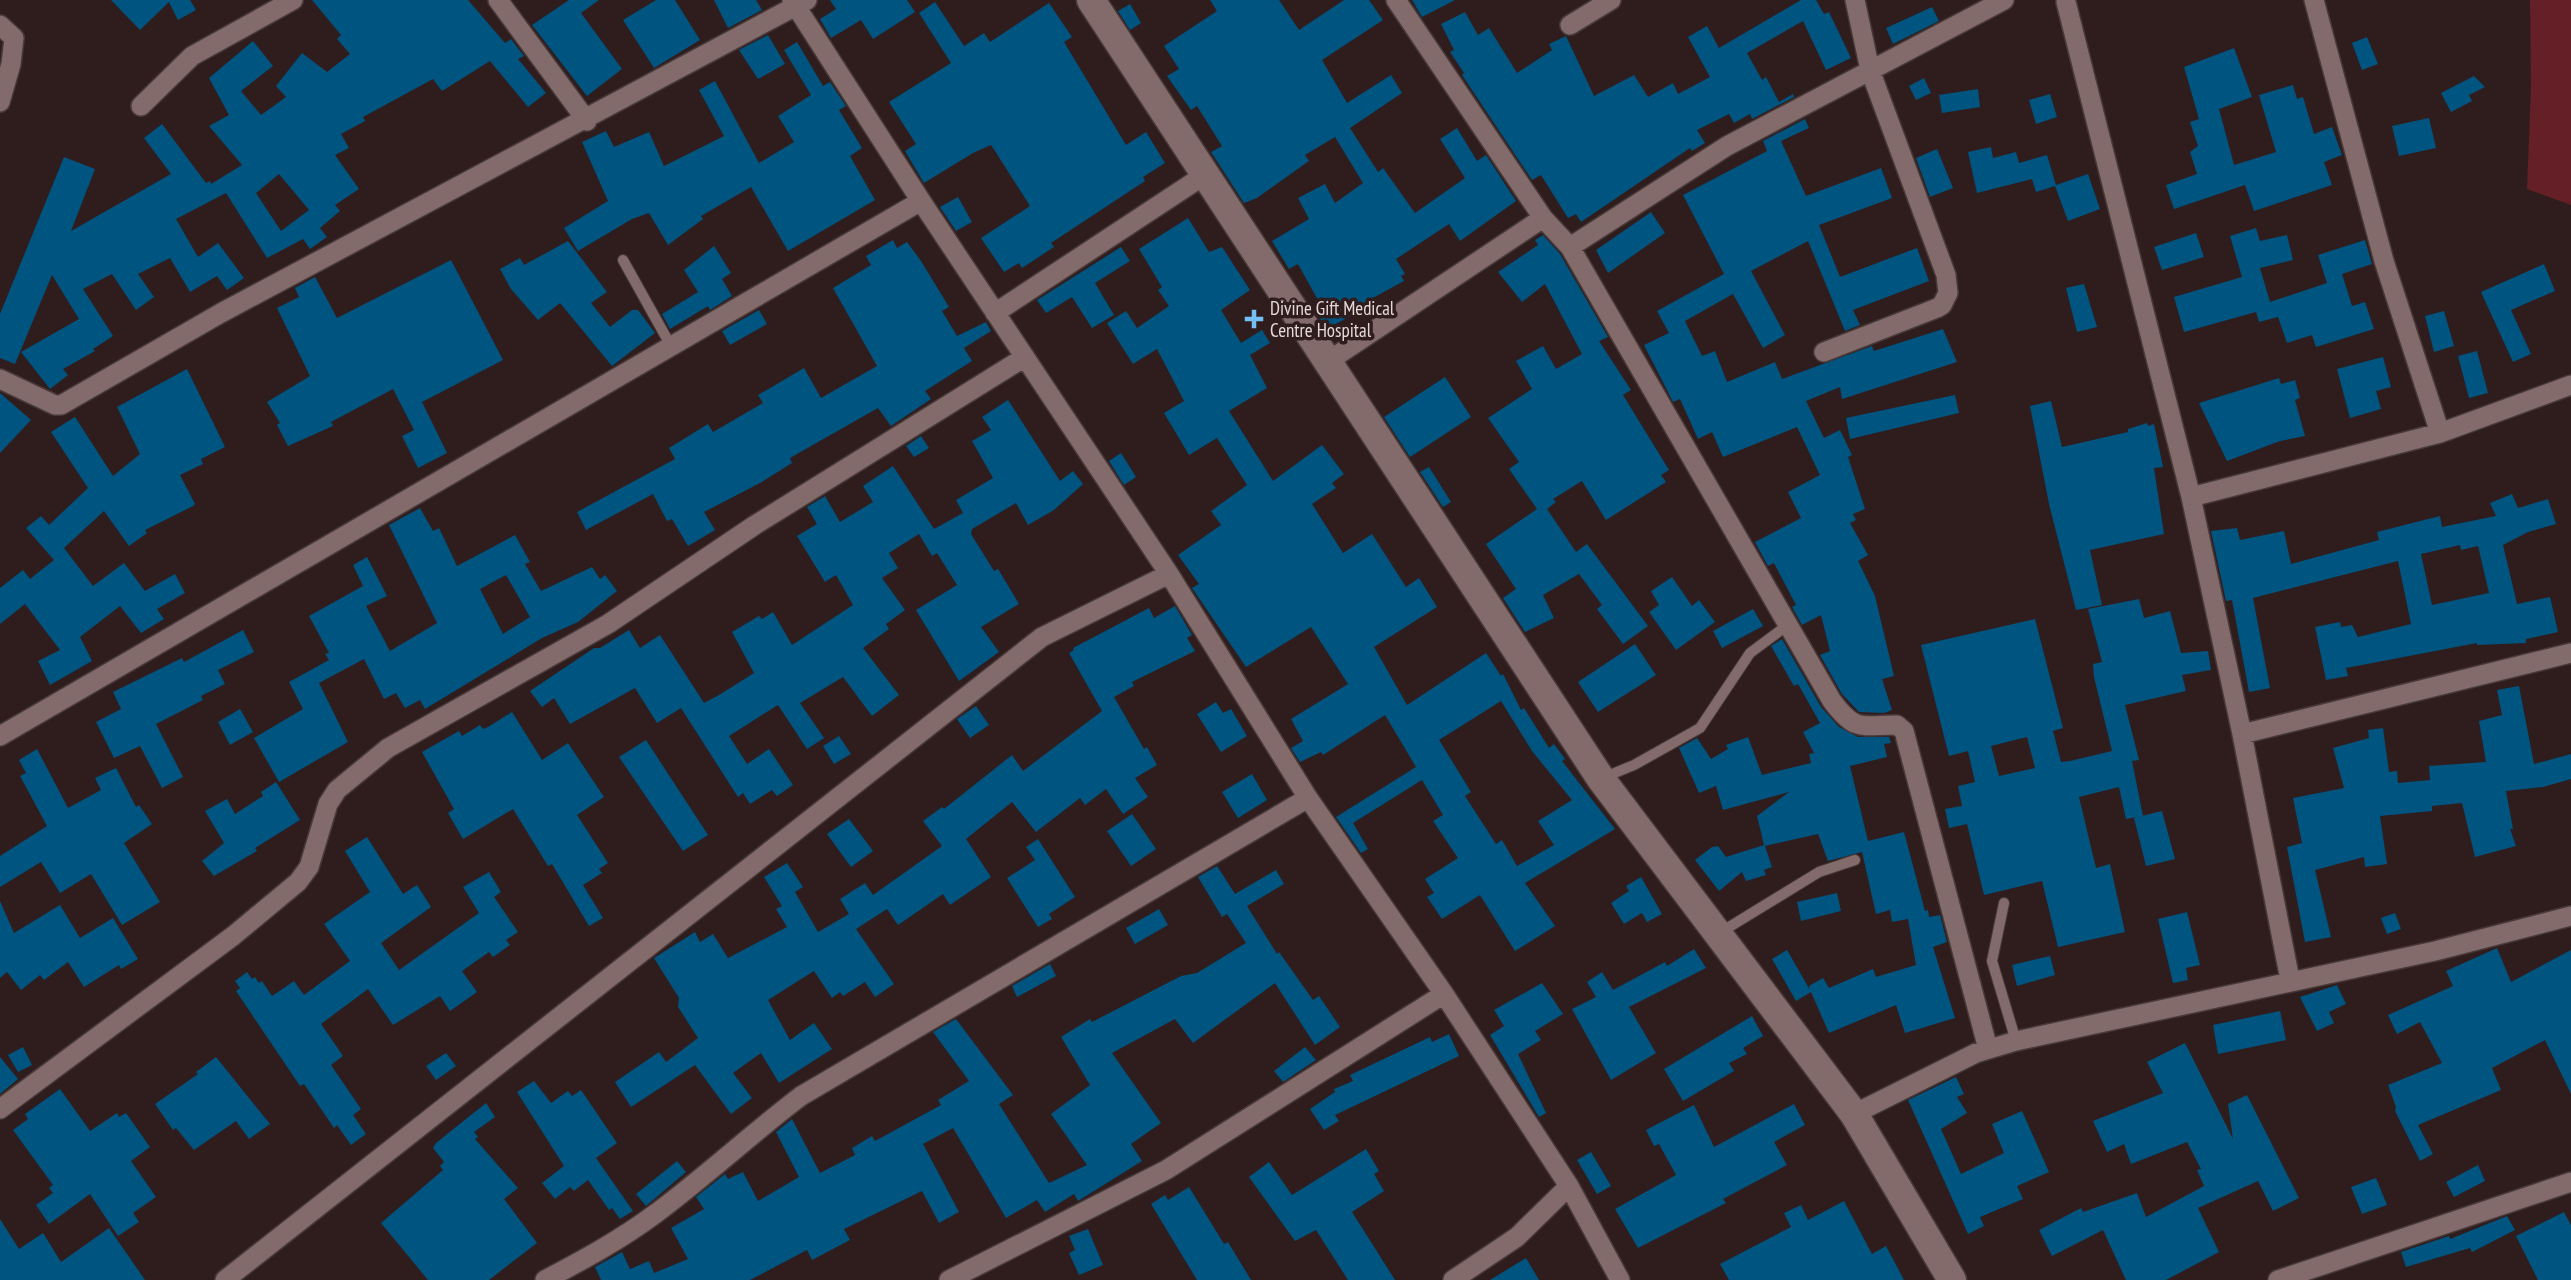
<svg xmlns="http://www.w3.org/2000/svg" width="2571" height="1280" font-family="'PT Sans Narrow',sans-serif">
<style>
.green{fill:#642026}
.building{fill:#005480;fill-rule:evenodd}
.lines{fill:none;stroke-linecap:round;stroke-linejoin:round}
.lane-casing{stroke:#483939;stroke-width:12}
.street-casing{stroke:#483939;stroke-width:22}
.secondary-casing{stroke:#483939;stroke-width:31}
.lane{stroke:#826b6a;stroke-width:10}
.street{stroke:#826b6a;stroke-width:19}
.secondary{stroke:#826b6a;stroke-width:28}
.poi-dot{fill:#74c0f6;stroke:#2f1d1d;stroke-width:2.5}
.labels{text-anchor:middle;stroke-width:7;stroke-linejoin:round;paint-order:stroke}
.poi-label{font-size:19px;fill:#e5d8d8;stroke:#2f1d1d;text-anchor:start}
</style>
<rect width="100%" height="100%" fill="#2f1d1d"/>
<path class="green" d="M2530 0H2571V205L2527 189 2531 87Z"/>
<path class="building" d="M111 0H190L196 10 178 20 169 2 140 30Z
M312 0H468L505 43 511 39 524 56 518 59 546 93 528 107 490 61 442 91 433 79 363 117 365 121 341 134 349 148 335 155 359 189 335 205 340 211 320 228 327 237 310 249 303 239 267 258 226 193 176 219 198 257 218 243 244 278 227 290 217 276 190 292 170 258 138 274 154 297 136 310 112 274 83 289 113 336 93 349 95 351 63 369 68 375 50 389 21 352 79 319 52 275 15 364 0 358V314L64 157 95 169 71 231 171 174 144 138 162 124 206 183 210 181 211 184 242 165 209 126 229 115 209 78 253 41 273 66 241 91 261 115 286 97 276 86 302 53 327 72 350 54 337 39 341 35ZM279 174 309 210 281 231 256 193Z
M569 0H599L581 13 622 69 587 96 532 25Z
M656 0H675L700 40 654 68 623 20Z
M714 0H756L762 10 728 28Z
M830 0H907L915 12 873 39 861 20 831 38 820 19 836 9Z
M1210 0H1279L1299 30 1344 0H1369L1383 20 1322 60 1347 103 1391 75 1402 93 1350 128 1378 172 1383 168 1415 213 1465 178 1440 139 1457 128 1477 161 1486 155 1516 201 1460 241 1449 224 1396 259 1405 274 1401 276 1404 281 1371 299 1374 304 1326 329 1317 314 1324 311 1298 264 1289 269 1272 241 1309 219 1298 198 1325 184 1335 203 1363 183 1335 137 1305 155 1309 161 1257 198 1244 203 1211 152 1222 146 1197 106 1191 110 1167 76 1179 69 1164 46 1217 11Z
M1412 0H1455L1422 17Z
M1801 0H1816L1824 14 1829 12 1851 58 1826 70 1803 21 1747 53 1762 80 1766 77 1779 102 1793 94 1794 97 1752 119 1750 114 1734 123 1729 114 1697 130 1705 143 1692 151 1690 148 1581 222 1576 214 1568 218 1541 175 1532 180 1462 75 1464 73 1450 52 1454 50 1441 24 1465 12 1478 35 1489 28 1517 73 1552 50 1549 44 1566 36 1594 96 1634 75 1648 97 1673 83 1678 94 1710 77 1688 37 1707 26 1719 48Z
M935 2 964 46 984 33 990 42 1049 3 1072 37 1064 42 1126 145 1146 132 1165 163 1143 177 1145 181 1051 243 1054 247 1022 268 1019 263 1004 272 981 238 1030 206 995 151 991 145 973 153 924 183 905 151 916 144 889 102 951 63 919 13Z
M1130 4 1141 23 1130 30 1118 11Z
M1932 7 1939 21 1893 44 1886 28Z
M768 35 785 64 758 79 739 50Z
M2367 37 2378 64 2362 70 2352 43Z
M797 42 823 86 830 82 846 106 839 110 862 148 850 156 875 200 788 251 751 187 701 216 703 219 668 245 649 213 632 219 578 251 564 228 608 201 582 142 606 131 614 147 649 132 664 166 724 136 699 90 715 81 759 163 794 142 778 116 811 95 784 50Z
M2234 48 2252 97 2219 109 2234 165 2276 152 2259 95 2293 85 2297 99 2303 97 2314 134 2332 127 2342 155 2324 162 2332 185 2254 211 2245 185 2174 209 2166 185 2197 174 2190 152 2198 146 2190 122 2199 119 2184 67Z
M2474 76 2485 87 2469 95 2472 101 2451 112 2441 93Z
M1924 78 1931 93 1916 100 1909 86Z
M1978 89 1980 107 1942 113 1939 95Z
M2050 94 2057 117 2036 124 2029 100Z
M2429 118 2436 148 2399 156 2392 126Z
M1805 119 1809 128 1781 141 1806 196 1881 168 1892 198 1819 225 1840 277 1917 248 1929 281 1853 310 1860 325 1845 331 1808 241 1751 271 1785 335 1763 348 1733 294 1685 321 1702 356 1715 351 1727 382 1775 362 1782 379 1872 346 1874 351 1943 329 1957 362 1842 399 1840 387 1806 401 1824 438 1840 430 1852 455 1848 457 1865 509 1853 514 1856 520 1850 523 1868 555 1858 561 1875 596 1894 676 1882 679 1892 710 1884 713 1859 712 1842 694 1820 655 1830 651 1821 615 1802 625 1792 607 1796 605 1774 563 1768 566 1755 542 1801 518 1788 492 1820 475 1797 427 1723 457 1712 432 1698 439 1680 399 1673 402 1644 345 1669 333 1657 311 1724 274 1683 195 1767 151 1763 141Z
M1991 147 1993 158 2016 152 2019 163 2047 155 2056 185 2088 174 2100 209 2068 221 2055 186 2036 192 2032 179 1977 193 1968 152Z
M1937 149 1953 188 1930 197 1916 158Z
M958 197 972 222 956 231 940 207Z
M1651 212 1665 233 1608 273 1596 250Z
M1188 218 1209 252 1222 247 1250 290 1221 310 1241 343 1262 330 1270 343 1250 355 1267 388 1229 411 1273 481 1322 445 1344 474 1332 483 1336 488 1312 504 1343 553 1372 534 1406 587 1419 578 1437 607 1374 647 1407 705 1486 653 1501 676 1503 674 1521 710 1524 708 1549 748 1554 744 1565 759 1562 761 1615 829 1525 883 1555 926 1515 951 1480 895 1442 919 1427 897 1434 893 1425 879 1458 858 1433 821 1443 815 1422 780 1353 823 1368 849 1361 853 1336 817 1416 767 1385 715 1323 755 1321 752 1300 762 1291 748 1303 741 1291 719 1348 684 1311 627 1246 667 1192 588 1199 584 1178 555 1221 525 1211 511 1247 485 1217 438 1189 455 1164 413 1184 401 1157 349 1133 364 1107 323 1126 311 1137 328 1169 306 1158 290 1162 287 1139 249ZM1501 701 1532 751 1572 800 1538 821 1554 845 1517 866 1502 840 1496 844 1465 796 1471 792 1439 740Z
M2256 228 2260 241 2287 235 2293 260 2260 268 2270 302 2327 283 2318 255 2365 240 2372 264 2342 274 2352 306 2365 302 2374 329 2316 347 2312 335 2287 343 2278 317 2259 322 2256 312 2184 332 2174 297 2242 277 2230 236Z
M2196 233 2204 257 2162 270 2154 247Z
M1543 235 1560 254 1608 337 1599 341 1631 390 1623 395 1669 470 1661 475 1666 482 1606 520 1582 481 1553 499 1556 502 1547 509 1576 552 1587 544 1648 626 1623 644 1597 609 1602 605 1579 574 1543 595 1554 618 1525 632 1503 598 1516 589 1486 544 1537 509 1509 469 1519 462 1488 418 1532 389 1516 361 1543 346 1556 369 1582 354 1545 284 1522 302 1498 272 1538 245 1535 240Z
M893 240 897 248 907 242 921 261 949 307 942 311 957 336 986 322 991 331 964 348 972 361 925 391 931 399 891 426 878 408 790 458 792 463 760 483 704 512 715 530 688 546 672 519 667 521 653 494 586 530 577 512 675 459 669 448 708 424 713 432 763 403 758 395 804 368 821 398 877 366 833 288 871 265 866 256Z
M568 241 607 292 591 303 610 327 632 310H638L655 333 612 366 560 303 538 320 511 289 500 269 520 258 524 265Z
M714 246 731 273 722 279 732 296 710 310 708 306 670 329 662 314 698 292 684 270Z
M1121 247 1130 261 1095 283 1114 315 1092 328 1072 297 1046 313 1037 300Z
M451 260 503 360 422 402 447 453 418 468 402 436 414 430 393 389 331 422 333 426 288 446 277 425 280 423 267 402 310 376 277 308 299 297 295 288 315 277 337 318Z
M2544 264 2555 291 2511 310 2531 354 2513 362 2481 292Z
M2084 284 2097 327 2077 332 2066 288Z
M759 310 767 324 730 345 722 331Z
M2444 311 2454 346 2434 352 2425 316Z
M2477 351 2488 393 2469 398 2458 356Z
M2383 357 2391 387 2376 391 2381 409 2350 418 2337 369Z
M187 369 225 447 201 459 203 464 180 475 195 504 193 506 145 530 147 533 129 546 104 511 64 548 93 586 124 563 145 591 175 574 185 593 157 609 164 619 141 633 120 606 80 637 92 661 50 685 38 661 60 650 25 604 0 624V588L23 570 30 579 54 560 26 528 41 516 49 525 88 488 51 432 75 417 113 476 140 454 117 407Z
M1445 377 1471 417 1410 457 1384 417Z
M2279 378 2281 384 2295 380 2300 398 2295 400 2305 436 2280 441 2227 461 2199 403Z
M0 393 31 420 0 453Z
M1955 395 1959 413 1850 439 1846 418Z
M1008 400 1060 481 1073 471 1083 484 1054 510 1028 525 1016 503 972 529 971 534 994 571 998 569 1019 604 981 627 999 652 959 681 916 610 957 585 937 553 932 556 919 534 889 553 898 568 882 578 905 610 886 624 889 629 863 648 899 695 872 716 843 677 800 703 824 738 807 749 778 705 729 736 747 764 769 749 793 785 777 796 772 790 750 804 743 793 738 797 681 708 657 723 635 688 570 724 554 698 542 707 530 691 594 648H600L629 630 640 648 660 635 704 703 719 695 754 673 732 632 759 616 762 619 773 612 792 645 853 605 836 575 825 582 797 536 817 524 807 507 825 496 840 522 873 502 863 486 893 466 934 529 963 513 956 500 993 478 972 441 991 430 982 417Z
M2051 401 2062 447 2128 432V429L2147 423 2148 426 2154 424 2163 467 2154 468 2164 534 2090 550 2102 605 2076 610 2049 504 2030 406Z
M921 436 929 448 914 457 906 446Z
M1121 453 1136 477 1124 485 1109 461Z
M1429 467 1451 502 1443 507 1420 472Z
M2512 494 2518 508 2548 499 2556 524 2528 532 2503 545 2517 604 2550 597 2558 632 2526 639V643L2477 645V643L2346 668 2348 676 2326 680 2315 627 2340 622 2341 627 2352 625 2358 637 2411 624 2398 561 2253 598 2270 688 2249 692 2232 600 2226 601 2211 531 2237 528 2240 540 2284 531 2291 564 2379 540 2377 532 2440 516 2442 527 2496 516 2490 503ZM2460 545 2461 550 2478 546 2489 593 2432 605 2421 554Z
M420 508 433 531 439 528 457 566 515 535 530 562 525 564 541 591 592 567 600 579 605 575 617 591 578 622 542 638 425 709 420 700 405 708 396 693 384 699 364 659 319 683 348 742 279 782 254 738 303 709 289 682 329 660 325 654 329 653 309 616 363 586 353 565 367 557 387 596 366 606 390 651 437 623 389 525ZM506 575 530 617 503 634 480 589Z
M1672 577 1692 606 1699 600 1715 622 1676 650 1649 612 1659 605 1651 591Z
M2139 599 2144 618 2170 611 2181 653 2208 651 2211 670 2182 675 2186 691 2125 705 2139 760 2132 761 2143 816 2126 819 2119 787 2079 797 2096 868 2110 864 2125 932 2058 947 2042 881 1984 895 1967 824 1949 828 1945 809 1962 806 1958 786 1975 782 1968 751 1949 756 1921 645 2035 619 2063 728 2053 731 2061 762 2070 761 2112 751 2094 677 2093 664 2102 662 2088 609ZM2027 737 2035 768 1999 776 1991 746Z
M1175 606 1192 635 1187 638 1195 651 1132 682 1134 686 1114 697 1144 749 1147 747 1157 765 1135 778 1148 797 1123 814 1106 789 1085 805 1080 798 1036 832 1012 802 966 839 991 877 950 905 943 894 898 925 887 909 856 929 894 984 875 997 865 982 843 996 840 992 832 998 814 971 768 1000 790 1040 814 1023 832 1049 779 1083 761 1053 733 1073 752 1098 731 1114 695 1065 631 1107 615 1082 659 1052 666 1062 698 1038 678 1007 679 998 654 958 695 932 700 942 713 934 728 958 787 927 776 909 782 906 764 877 787 863 803 887 795 892 818 932 849 914 840 899 865 883 873 895 942 846 923 821 942 807 944 809 1012 755 1023 771 1102 711 1069 653 1074 650 1073 648 1149 608 1154 618Z
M1753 609 1763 626 1722 648 1713 631Z
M243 630 254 652 218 670 225 684 201 696 203 700 156 724 183 777 162 788 140 746 114 758 96 722 121 709 113 692 182 658 184 662Z
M1782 639 1821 707 1839 727 1858 737H1889L1891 743 1884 744 1887 757 1850 766 1868 841 1904 832 1925 911 1928 910 1929 917 1940 915 1947 942 1933 947 1955 1018 1905 1033 1896 1005 1829 1033 1811 992 1796 1001 1772 959 1787 950 1810 990 1809 986 1823 978 1829 988 1873 969 1876 977 1916 965 1908 919 1892 922 1890 910 1876 914 1862 852 1828 861 1818 834 1765 846 1772 867 1764 870 1766 875 1746 881 1742 872 1719 891 1695 860 1712 847 1718 846 1726 857 1764 845 1757 816 1789 792 1723 810 1716 786 1699 793 1679 748 1697 738 1711 759 1728 749 1726 745 1748 737 1762 775 1811 763 1809 754 1814 753 1803 732 1820 723 1798 684 1794 686 1771 646Z
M1635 644 1656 675 1598 712 1578 682Z
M2519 686 2534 764 2571 754V779L2543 787 2506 791 2513 829H2510L2516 846 2475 857 2462 803 2432 806V811L2380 816 2387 864 2365 867 2364 857 2315 870 2331 937 2305 942 2287 847 2302 843 2293 798 2344 788 2333 748 2369 738 2368 730 2383 728 2389 772 2397 771 2398 783 2430 780 2429 766 2486 762 2479 721 2502 715 2497 690Z
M1216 702 1223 713 1231 709 1247 736 1221 752 1197 714Z
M976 706 989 725 970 738 957 719Z
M240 709 253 732 230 745 218 722Z
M512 712 542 760 568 743 604 797 577 815 608 863 599 869 602 873 583 885 603 918 589 926 552 864 548 866 513 809 463 839 448 813 454 809 422 752 459 731 462 736 480 725 483 729 488 727Z
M839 736 851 754 834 764 823 746Z
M646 740 708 835 683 851 619 757Z
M37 749 68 808 101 790 95 778 116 768 136 807 139 805 152 824 124 843 160 902 122 925 91 874 60 893 41 862 0 887V856L47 826 20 776 26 773 19 760Z
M1252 774 1267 800 1238 818 1222 792Z
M276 782 300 820 255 848 257 851 214 876 202 861 224 843 205 811 227 799 235 814 263 796 261 792Z
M2162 811 2175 859 2146 866 2134 818Z
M1132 814 1156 849 1131 866 1107 831Z
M849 819 873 851 851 867 827 834Z
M367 837 403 894 417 885 431 907 381 943 399 970 479 913 463 887 489 872 501 892 494 897 518 932 506 940 510 945 493 957 489 952 462 971 477 992 450 1011 440 996 393 1025 368 989 321 1024 343 1056 331 1065 361 1109 353 1115 366 1134 351 1145 337 1125 334 1128 304 1084 300 1086 236 991 240 988 235 981 247 972 252 979 255 977 259 983 262 981 272 996 294 981 304 995 350 961 324 924 370 892 345 851Z
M1038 839 1075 897 1049 914 1052 919 1038 927 1007 878 1035 860 1026 847Z
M1217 866 1235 894 1276 870 1284 884 1247 906 1277 954 1279 952 1313 1000 1319 996 1340 1027 1315 1045 1275 983 1193 1043 1175 1019 1112 1053 1161 1123 1131 1144 1142 1161 1078 1201 1074 1194 1045 1212 1037 1200 1006 1218 953 1128 923 1144 959 1212 939 1223 922 1191 844 1229 850 1240 812 1260 807 1250 750 1280H601L595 1267 622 1252 630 1269 649 1261 654 1273 688 1259 671 1228 704 1209 696 1197 725 1174 728 1179 743 1172 758 1201 799 1177 776 1132 792 1119 820 1173 855 1155 852 1148 872 1136 875 1141 941 1105 938 1100 969 1081 933 1032 956 1019 1013 1095 999 1104 1049 1183 1087 1165 1051 1114 1090 1085 1061 1037 1090 1019 1092 1022 1181 976 1197 973 1246 943 1227 914 1222 917 1198 877Z
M1641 877 1662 914 1647 922 1642 913 1624 924 1611 903 1629 891 1626 886Z
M1837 893 1841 911 1801 921 1797 902Z
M0 901 14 933 60 905 80 938 113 918 138 959 121 969 119 965 84 987 68 962 44 980 40 975 21 990 7 972 0 978Z
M1159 909 1168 925 1135 944 1126 928Z
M2187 912 2200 965 2186 968 2188 980 2173 983 2158 919Z
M2395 913 2401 929 2387 934 2381 918Z
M2497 948 2511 982 2571 950V1094L2545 1040 2492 1068 2501 1090 2418 1125 2433 1154 2420 1161 2395 1111 2396 1107 2388 1085 2442 1063 2420 1022 2397 1034 2388 1015 2453 986 2446 971Z
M1694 949 1706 968 1629 1007 1656 1053 1611 1080 1572 1009 1596 997 1587 982 1602 972 1613 990 1665 962 1667 966Z
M2050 956 2055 975 2017 986 2012 965Z
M1050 964 1056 976 1017 997 1012 986Z
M1542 983 1563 1014 1535 1031 1541 1040 1518 1054 1546 1113 1539 1117 1490 1035 1504 1026 1494 1010Z
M2337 985 2346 1004 2329 1012 2334 1023 2317 1031 2300 997Z
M2280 1011 2286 1040 2218 1054 2213 1025Z
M1752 1016 1763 1036 1743 1048 1747 1054 1729 1063 1734 1071 1683 1101 1664 1069Z
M1449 1034 1459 1056 1335 1115 1339 1121 1324 1130 1310 1109 1335 1092 1334 1089 1353 1081 1350 1075 1430 1037 1432 1042Z
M2185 1043 2233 1139 2228 1104 2247 1095 2299 1198 2273 1211 2258 1181 2198 1208 2219 1252 2166 1280H2126L2103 1230 2052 1256 2039 1230 2081 1208 2083 1212 2137 1193 2146 1217 2204 1186 2197 1170 2201 1169 2187 1142 2131 1164 2124 1144 2107 1152 2093 1121 2163 1093 2147 1062Z
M23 1047 32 1065 18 1072 8 1055Z
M1305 1047 1316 1060 1283 1082 1274 1071Z
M446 1053 456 1066 436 1080 426 1066Z
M0 1057 18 1079 0 1094Z
M216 1057 270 1124 249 1139 236 1121 194 1150 176 1128 173 1130 155 1104 198 1074 196 1072Z
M1956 1077 1964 1094 1957 1097 1967 1113 1941 1129 1961 1174 2004 1153 1992 1124 2022 1111 2049 1172 2017 1186 2023 1199 1980 1217 1984 1226 1968 1234 1908 1100Z
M534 1081 551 1103 568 1091 572 1096 581 1090 617 1143 596 1158 633 1211 620 1219 612 1208 609 1210 588 1180 574 1191 570 1187 555 1199 542 1183 564 1166 517 1092Z
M60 1089 90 1131 117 1113 119 1117 126 1113 150 1147 131 1161 156 1197 133 1213 139 1222 118 1236 90 1194 49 1224 36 1205 53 1193 49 1188 53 1185 13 1130 28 1119 25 1114Z
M486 1103 495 1117 474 1132 478 1137 475 1139 518 1188 504 1199 537 1243 489 1280H428L381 1223 443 1170 440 1166 444 1162 433 1148 436 1143Z
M1794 1104 1805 1125 1774 1142 1787 1165 1723 1199 1726 1203 1638 1248 1615 1209 1676 1175 1659 1144 1654 1146 1646 1130 1694 1105 1714 1147Z
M1366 1149 1379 1171 1374 1174 1384 1191 1352 1212 1395 1280H1348L1316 1230 1295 1241 1249 1177 1269 1162 1292 1195Z
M1591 1152 1611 1186 1597 1194 1577 1160Z
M677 1161 686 1172 646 1206 636 1194Z
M2478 1165 2485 1181 2454 1197 2446 1182Z
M2376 1178 2387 1205 2362 1214 2351 1187Z
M1189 1187 1224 1244 1228 1242 1251 1280H1197L1151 1204 1165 1195 1168 1200Z
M1844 1201 1872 1254 1886 1246 1904 1280H1729L1720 1264 1791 1227 1784 1213 1801 1205 1808 1220Z
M2564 1212 2571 1225V1280H2538L2516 1236Z
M2507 1216 2515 1230 2472 1252 2470 1248 2406 1267 2401 1252 2449 1236 2450 1239Z
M0 1219 19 1249 43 1233 61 1262 109 1228 145 1280H0Z
M1088 1229 1103 1265 1079 1275 1069 1253 1075 1250 1069 1236Z
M1526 1258 1539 1280H1490Z"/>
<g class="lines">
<g class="lane-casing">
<path id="lane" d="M623 260 671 346
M1605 777 1634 765 1700 728 1750 653 1789 624
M2004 903 1992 961 2016 1041
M1721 932 1819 872 1855 860"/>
</g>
<g class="street-casing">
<path id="street" d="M498 0 587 121
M792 0 921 201 1169 574 1308 798 1444 994 1569 1186 1620 1280
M1396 0 1543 218 1570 247 1832 701C1856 733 1861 725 1897 725L1904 731 1988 1049
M2314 0 2384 261 2440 433
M2066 2 2191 497 2242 734 2290 980
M0 25 14 38 11 64 0 102
M1570 25 1611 0
M141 106 192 56 293 0
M1570 247 1727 146 2004 0
M995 313 1206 174
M1824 352 1937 308 1942 305 1948 293 1946 275 1870 70 1855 0
M1327 362 1543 218
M0 379 55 405H61L221 313 807 0
M2191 497 2440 433 2571 385
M2242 734 2571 653
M0 736 921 201
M0 1109 233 936 298 882 309 867 328 804 337 790 388 748 608 624 755 525 1025 357
M1854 1114 1976 1053 2016 1041 2435 951 2571 916
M225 1280 1042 637 1169 574
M545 1280C583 1260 620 1240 655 1214 705 1177 751 1134 801 1096L1308 798
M949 1280 1166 1170 1444 994
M1453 1280 1517 1237 1569 1186
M2278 1280 2571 1182"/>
</g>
<g class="secondary-casing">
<path id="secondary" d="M1091 0 1601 779 1854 1114 1952 1280"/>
</g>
<use href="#lane" class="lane"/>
<use href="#street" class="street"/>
<use href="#secondary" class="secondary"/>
</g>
<path class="poi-dot" d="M1250.5 308.5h7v7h7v7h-7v7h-7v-7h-7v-7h7z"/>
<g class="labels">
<g class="poi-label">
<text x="1270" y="315">Divine Gift Medical<tspan x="1270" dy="22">Centre Hospital</tspan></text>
</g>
</g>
</svg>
